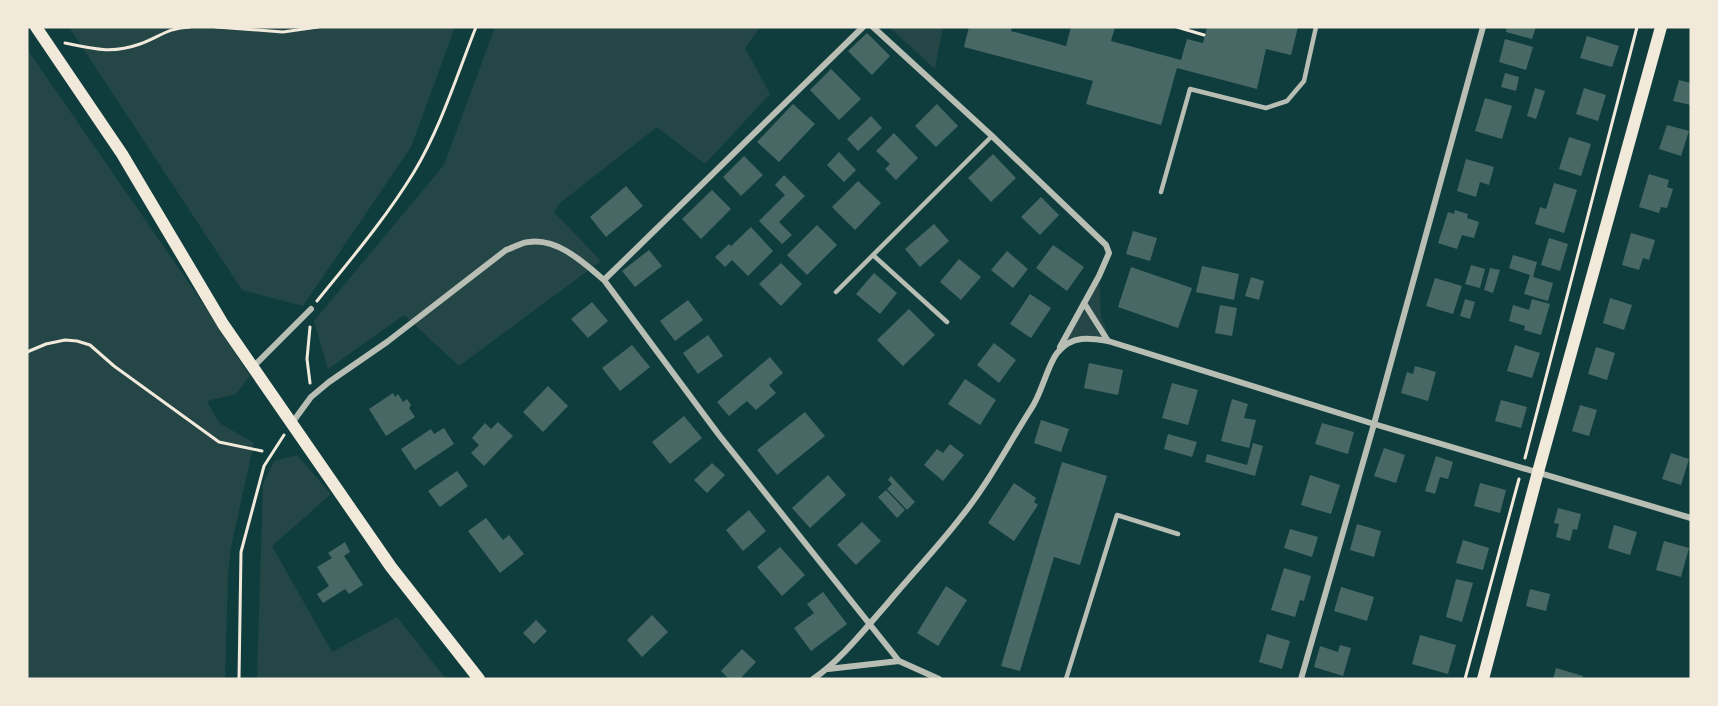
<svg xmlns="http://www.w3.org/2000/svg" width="1718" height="706" font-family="'DejaVu Sans',sans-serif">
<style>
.green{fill:#244646}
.building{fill:#486865}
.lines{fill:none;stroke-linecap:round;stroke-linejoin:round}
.path{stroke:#f1e9da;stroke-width:3}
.service{stroke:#b8beb3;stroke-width:4.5}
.minor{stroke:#b8beb3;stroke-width:6}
.secondary{stroke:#f1e9da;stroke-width:12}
</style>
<rect width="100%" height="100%" fill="#0f3d3e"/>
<path class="green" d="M69 27H455L411 147 303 306 242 290Z
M495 27H760L745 48 770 94 705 164 657 127 560 203 554 212 601 261 459 366 404 315 328 369 314 321 444 165Z
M889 27H943L935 69Z
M27 49 211 315 250 376 236 394 207 401 219 423 254 443 231 547 228 573 225 679H27Z
M1099 274 1101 317 1107 330 1106 333 1112 342 1086 338 1057 351Z
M297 455 331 494 272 546 332 652 397 617 446 679H257L263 484 274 461Z"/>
<path class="building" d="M969 27H1012L1011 31 1066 46 1071 27H1115L1111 41 1181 60 1187 39 1203 43 1207 27H1298L1291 55 1266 49 1257 89 1177 68 1161 125 1086 104 1093 81 964 47Z
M1507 27H1536L1532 39 1506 32Z
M867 33 890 56 872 75 848 51Z
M1587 36 1619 46 1612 67 1580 58Z
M1505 39 1533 47 1526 70 1499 62Z
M831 69 861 99 839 120 810 90Z
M1505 73 1519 77 1516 91 1501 87Z
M1679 80 1691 83V105L1673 101Z
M1535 88 1545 91 1536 119 1527 116Z
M1584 88 1606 95 1598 121 1576 114Z
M1485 98 1512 106 1502 139 1475 131Z
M793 104 815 124 779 162 757 142Z
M937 104 958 126 936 147 915 126Z
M871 116 882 128 858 151 847 139Z
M1667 125 1689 131 1681 156 1659 149Z
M894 133 918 158 896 180 885 169 890 164 876 151Z
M1569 137 1591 144 1581 176 1559 169Z
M839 152 856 170 844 182 827 165Z
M993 154 1016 178 991 202 968 178Z
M744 156 763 175 741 196 723 177Z
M1466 159 1494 167 1489 185 1480 182 1476 197 1457 191Z
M1649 174 1669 180 1667 187 1673 189 1667 208 1661 207 1659 213 1639 207Z
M784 175 805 196 779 222 792 235 782 244 759 221 785 195 775 185Z
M858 181 881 203 855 230 832 207Z
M1554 183 1577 190 1564 233 1535 224 1540 207 1546 209Z
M626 186 643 206 606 237 590 217Z
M712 190 731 209 701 239 682 219Z
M1041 197 1059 215 1040 235 1021 217Z
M1455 210 1468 214 1467 218 1479 222 1474 238 1462 235 1457 249 1438 243 1448 212 1454 214Z
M934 224 949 241 920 267 905 249Z
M817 225 837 245 807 275 787 255Z
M751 227 773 251 748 276 732 260 725 267 715 257 729 244 731 246Z
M1133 231 1157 238 1150 261 1126 254Z
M1631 233 1655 240 1649 260 1643 258 1639 270 1622 265Z
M1549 238 1568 244 1560 271 1541 265Z
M1053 245 1084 267 1067 291 1036 268Z
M649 250 662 266 635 287 622 271Z
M1007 251 1028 269 1013 288 991 270Z
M1513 255 1537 262 1533 277 1553 283 1548 301 1524 294 1530 275 1509 268Z
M959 259 981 277 961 300 940 282Z
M781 263 802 284 781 306 759 284Z
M1471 265 1485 269 1480 288 1465 284Z
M1202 266 1239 274 1234 300 1196 292Z
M1131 267 1192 288 1178 328 1118 307Z
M1490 268 1500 270 1493 293 1484 290Z
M874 273 897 293 880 314 856 294Z
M1251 277 1264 281 1259 300 1245 296Z
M1435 278 1462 286 1453 314 1426 306Z
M1030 294 1051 308 1031 338 1010 324Z
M1610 298 1632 305 1624 330 1603 323Z
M1465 299 1475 302 1470 319 1460 316Z
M1532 299 1550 304 1541 335 1524 330 1525 326 1509 321 1513 305 1529 310Z
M688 300 703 320 675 341 660 321Z
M592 302 608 321 588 338 571 319Z
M1220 305 1237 308 1232 336 1215 333Z
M909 309 935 335 903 366 877 340Z
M708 335 723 356 698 374 683 353Z
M994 343 1016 360 999 383 977 365Z
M632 345 650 367 620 391 602 368Z
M1515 345 1540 353 1532 378 1507 371Z
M1596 347 1615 353 1607 380 1588 374Z
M770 357 783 373 769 385 776 393 756 410 747 401 729 416 717 402Z
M1089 363 1123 370 1118 395 1084 388Z
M1415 366 1436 372 1428 401 1401 393 1407 372 1413 374Z
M965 379 996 400 980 425 948 404Z
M1172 383 1198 390 1188 425 1162 418Z
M548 386 568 406 543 432 523 412Z
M393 393 395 397 398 394 403 402 407 399 411 405 409 408 415 417 386 436 369 409Z
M1232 399 1248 404 1244 418 1256 420 1249 448 1221 441Z
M1501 400 1527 407 1521 428 1495 421Z
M1580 405 1597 410 1589 436 1572 431Z
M805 412 825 436 777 475 757 450Z
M684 416 702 438 670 464 652 442Z
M1041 420 1069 429 1061 452 1034 443Z
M498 422 513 436 484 466 471 453 479 445 472 438 485 423 491 429Z
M1322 423 1354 432 1348 454 1315 444Z
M444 428 454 444 415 470 401 449 431 429 434 434Z
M1168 434 1197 442 1192 457 1164 449Z
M1253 443 1263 446 1255 476 1205 462 1207 454 1247 465Z
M950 444 964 455 943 481 924 465 937 449 943 453Z
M1384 448 1405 455 1396 483 1374 476Z
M1671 453 1689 459 1681 485 1662 479Z
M1436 456 1453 462 1448 479 1440 477 1435 494 1425 491Z
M1062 462 1107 476 1080 565 1054 557 1020 671 1001 666Z
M712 463 725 475 707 493 694 480Z
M457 471 468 486 440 507 428 491Z
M828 475 846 495 810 528 792 508Z
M1310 475 1340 485 1331 514 1301 505Z
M891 476 915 502 907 510 887 489 892 484 888 480Z
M1014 483 1036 498 1034 502 1038 505 1014 541 988 523Z
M1480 483 1506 490 1500 513 1474 506Z
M886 490 905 510 897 518 878 497Z
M1558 508 1581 514 1577 530 1573 529 1570 541 1556 537 1559 524 1554 523Z
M749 510 766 531 743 551 726 530Z
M486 518 503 540 509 535 524 554 500 573 468 531Z
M862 522 881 541 856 565 837 545Z
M1357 524 1381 531 1374 557 1350 550Z
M1614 525 1637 532 1630 555 1608 548Z
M1290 529 1318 537 1312 557 1284 548Z
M1463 540 1489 548 1483 570 1456 563Z
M1664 541 1689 548 1681 577 1656 570Z
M345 542 350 552 344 556 363 585 349 594 345 589 323 603 317 594 329 586 317 567 332 558 328 553Z
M780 547 805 575 782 596 757 567Z
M1284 568 1311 576 1304 601 1300 600 1295 617 1271 610Z
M1456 579 1473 583 1462 622 1446 617Z
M946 586 967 600 938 646 917 633Z
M1341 587 1374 597 1367 621 1334 611Z
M1530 589 1550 594 1546 611 1526 606Z
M823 592 847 624 811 651 794 628 814 613 807 604Z
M652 615 668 632 642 657 627 640Z
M536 620 547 631 534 644 523 633Z
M1267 634 1290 641 1282 669 1259 662Z
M1420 635 1456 645 1448 674 1412 664Z
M1340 645 1351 648 1343 676 1314 667 1320 646 1338 652Z
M742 649 756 662 740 679H729L721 671Z
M1556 668 1583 676 1582 679H1553Z"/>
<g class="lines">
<path class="path" d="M216 27 283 32 318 27
M1177 27 1187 30
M1188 27 1187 30 1204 35
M65 43C94 49 112 54 140 44 160 37 167 28 190 27
M317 301C351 259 386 218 414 172 441 127 457 75 476 27
M27 352 46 344 65 340 77 341 90 345 114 366 219 442 262 451
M310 383 307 359 310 327
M1525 458 1637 27
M239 679 241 552 264 466 284 435
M1465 679 1519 479"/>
<path class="service" d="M1161 192 1190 89 1266 108 1287 101 1304 81 1316 27
M873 255 947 322
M836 292 992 136
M1066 679 1117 515 1178 534"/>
<path class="minor" d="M873 27 992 136 1106 245 1109 253 1099 276 1060 347
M604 280 719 435 899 661 939 679
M1084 303 1108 341
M254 366 311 309
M292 423 311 397 329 382 387 342 506 250C513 248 522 242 529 242 558 238 584 263 604 280L863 27
M828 669 899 661
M813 679C841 660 864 630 887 604 911 575 938 547 961 517 988 484 1008 445 1031 409 1042 393 1048 363 1058 352 1072 335 1090 338 1108 341L1374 424 1691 518
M1301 679 1374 424 1483 27"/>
<path class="secondary" d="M36 27 122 154 223 324 391 567 479 679
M1483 679 1538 472 1661 27"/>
</g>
<rect width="1718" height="706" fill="none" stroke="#f1e9da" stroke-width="57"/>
</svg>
